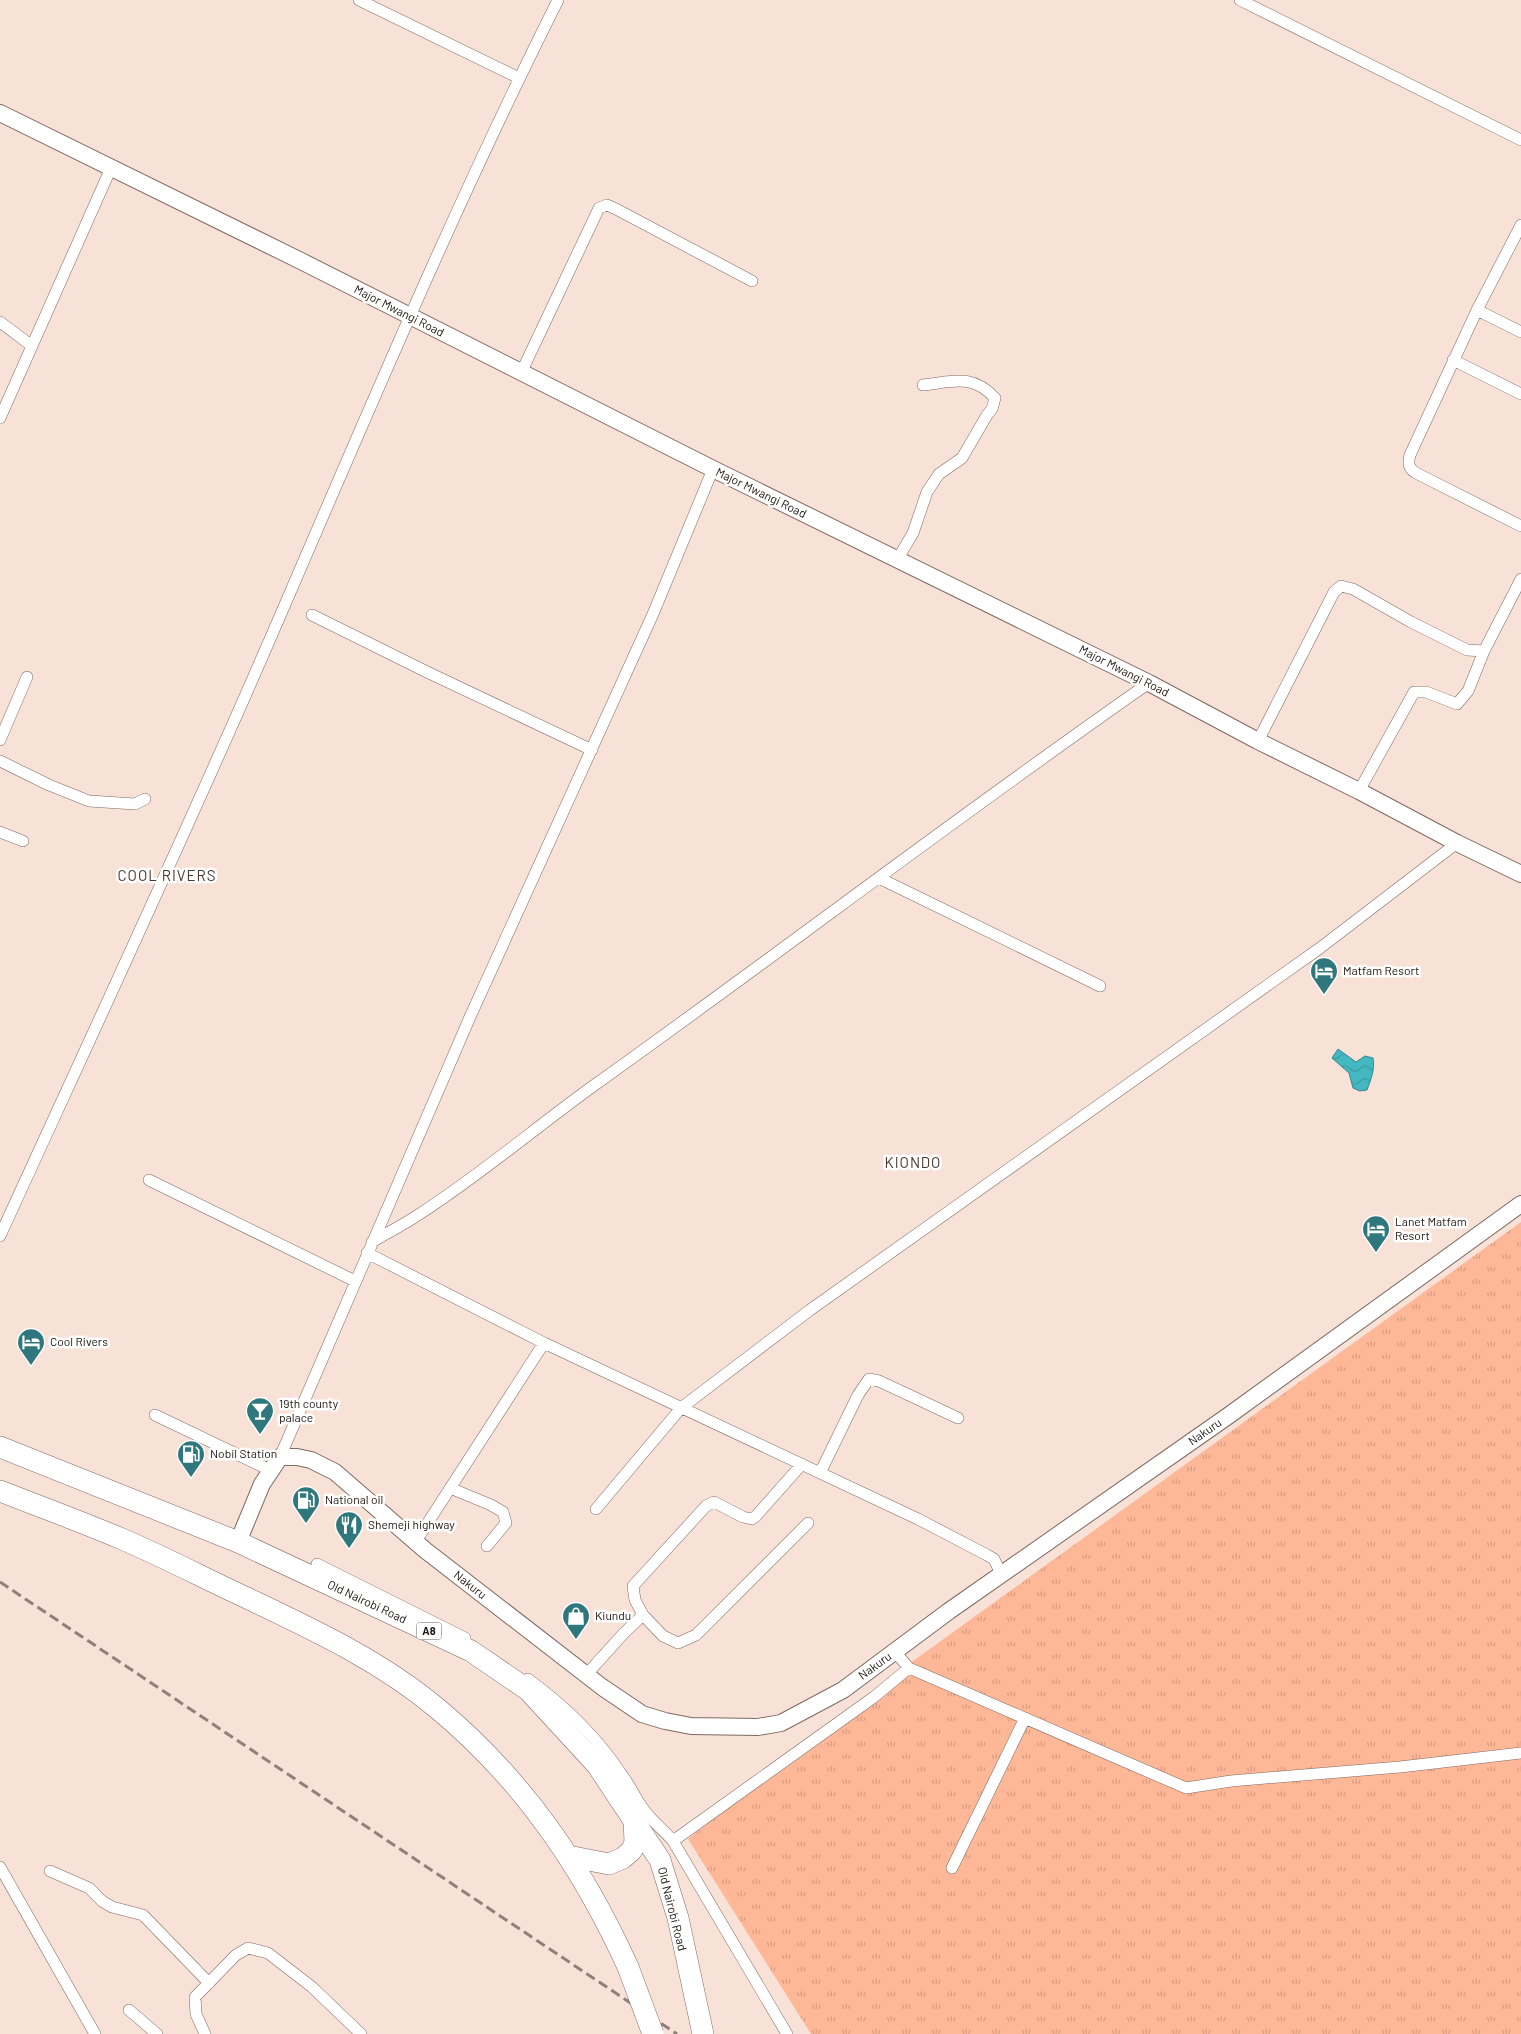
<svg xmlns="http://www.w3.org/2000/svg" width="1521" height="2034" font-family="Barlow,sans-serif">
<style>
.grass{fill:url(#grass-tufts)}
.water{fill:url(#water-waves);stroke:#38878c}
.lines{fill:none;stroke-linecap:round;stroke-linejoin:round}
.street-casing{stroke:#7d6a61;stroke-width:12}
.secondary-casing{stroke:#7d6a61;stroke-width:18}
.highway-casing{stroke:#7d6a61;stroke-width:22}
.street{stroke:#fff;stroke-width:11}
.secondary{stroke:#fff;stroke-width:16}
.highway{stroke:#fff;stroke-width:21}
.rail{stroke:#8f8079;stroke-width:3;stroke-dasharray:10 5;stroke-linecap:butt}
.highway-bridge-casing{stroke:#7d6a61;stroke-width:22;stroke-linecap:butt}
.highway-bridge{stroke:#fff;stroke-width:21}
.labels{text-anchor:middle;stroke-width:5;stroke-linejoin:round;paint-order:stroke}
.shield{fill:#fff;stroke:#615b59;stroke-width:1}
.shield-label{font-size:11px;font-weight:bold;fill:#1d1512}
.street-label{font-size:12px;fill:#1d1512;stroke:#fff}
.poi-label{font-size:12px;fill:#1d1512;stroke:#fff;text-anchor:start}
.quarter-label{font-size:15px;letter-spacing:1px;fill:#48372f;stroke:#fff}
</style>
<defs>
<pattern id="grass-tufts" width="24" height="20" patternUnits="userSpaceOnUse" patternTransform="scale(1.25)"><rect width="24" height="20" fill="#feb797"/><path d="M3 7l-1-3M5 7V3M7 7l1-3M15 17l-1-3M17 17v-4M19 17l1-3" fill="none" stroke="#d99c81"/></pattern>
<pattern id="water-waves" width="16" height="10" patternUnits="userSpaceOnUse" patternTransform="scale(1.25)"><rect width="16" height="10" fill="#43b8c0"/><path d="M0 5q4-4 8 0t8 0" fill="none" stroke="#3a9da4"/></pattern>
</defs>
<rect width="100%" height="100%" fill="#f8e1d7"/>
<path class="grass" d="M1521 1222V2034H811L688 1839 902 1669Z"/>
<path class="water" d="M1338 1049 1356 1062 1365 1056 1373 1058C1375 1070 1371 1079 1367 1090L1360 1091 1353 1088 1349 1073 1332 1058Z"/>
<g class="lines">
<g class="street-casing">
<path id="street" d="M359 0 519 78
M1240 0 1521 140
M1521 225 1477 310 1410 455C1408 463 1408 468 1416 473L1521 526
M1477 310 1521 332
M0 322 32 346
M1453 360 1521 394
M521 373 599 208 607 205 616 209 752 281
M0 418 111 168
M897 560 913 533 927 492 939 474 962 458 987 415 992 409 995 398C972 373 953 382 923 385
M312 615 427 672 592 750
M0 740 27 677
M1258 741 1334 592 1341 586 1353 589 1411 622 1467 650 1484 651 1521 579
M0 761 49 785 89 801 135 804 145 799
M1359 791 1414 692H1426L1457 704 1468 691 1484 651
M0 832 23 841
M879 878 1100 986
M149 1180 355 1281
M0 1236C90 1039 181 844 267 646 361 429 452 211 558 0
M372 1242C387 1233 403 1225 418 1215 479 1176 536 1127 596 1084 781 952 962 813 1149 683
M367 1253 544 1343 918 1519 987 1555 994 1559 1001 1574
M155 1415 270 1470
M280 1457 470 1017 653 614 713 469
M820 1473 858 1395 869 1379 879 1381 958 1418
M450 1488 491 1505 503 1512 506 1523 487 1546
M596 1509 681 1408 810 1310 1320 948 1457 843
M416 1541 544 1343
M317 1564 465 1638
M643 1615 663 1636 678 1643 696 1635 808 1523
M909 1668 1186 1788 1231 1781 1400 1767 1521 1753
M586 1675 624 1633 643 1615 635 1600 633 1586 706 1506 714 1502 743 1517 752 1519 756 1516 802 1464
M528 1679C565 1706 599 1739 624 1778 631 1787 635 1798 642 1807 650 1820 663 1829 673 1841
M0 1867 95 2034
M952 1868 1025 1718
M50 1871 89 1888 102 1901 112 1907 143 1915 209 1983
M129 2010 157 2034
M205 2034 196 2014 195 1997 236 1955 248 1948 268 1953 312 1987 361 2034
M787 2034 673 1841 874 1697 909 1668 895 1652"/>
</g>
<g class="secondary-casing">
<path id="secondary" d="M0 113 299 260 713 469 1149 683 1258 741 1359 791 1457 843 1521 874
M238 1542 262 1484 280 1457H297L311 1460 335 1472 425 1550 602 1687 642 1714 665 1721 691 1726 758 1727 781 1723 843 1690 949 1611 1228 1416 1521 1204"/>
</g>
<g class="highway-casing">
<path id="highway" d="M0 1447 238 1542 471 1651 528 1690 597 1765 660 1860 678 1918 703 2034
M0 1491C41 1507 82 1522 122 1539 164 1557 206 1579 247 1598 314 1630 381 1661 438 1709 523 1780 582 1866 628 1967
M568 1856 609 1864 623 1858 632 1850 635 1842 634 1820"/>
</g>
<use href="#street" class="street"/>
<use href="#secondary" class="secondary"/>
<use href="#highway" class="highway"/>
<path class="rail" d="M0 1582 677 2034"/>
<g class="highway-bridge-casing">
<path id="highway-bridge" d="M628 1967 653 2034"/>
</g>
<use href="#highway-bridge" class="highway-bridge"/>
</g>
<defs>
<g id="hotel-pin" transform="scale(1.4375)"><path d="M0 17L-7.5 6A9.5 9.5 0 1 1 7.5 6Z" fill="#2e777c" stroke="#fff"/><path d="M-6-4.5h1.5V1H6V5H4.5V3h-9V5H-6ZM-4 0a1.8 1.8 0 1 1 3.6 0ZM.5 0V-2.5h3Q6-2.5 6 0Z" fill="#fff"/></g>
<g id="bar-pin" transform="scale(1.4375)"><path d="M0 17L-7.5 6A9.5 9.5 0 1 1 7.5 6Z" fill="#2e777c" stroke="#fff"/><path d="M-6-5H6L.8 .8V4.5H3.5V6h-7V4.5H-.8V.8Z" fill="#fff"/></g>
<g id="fuel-pin" transform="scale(1.4375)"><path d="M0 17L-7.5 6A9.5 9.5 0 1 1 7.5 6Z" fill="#2e777c" stroke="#fff"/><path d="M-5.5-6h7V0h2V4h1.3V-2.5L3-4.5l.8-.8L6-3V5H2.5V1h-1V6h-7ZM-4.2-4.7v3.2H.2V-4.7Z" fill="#fff"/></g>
<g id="restaurant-pin" transform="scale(1.4375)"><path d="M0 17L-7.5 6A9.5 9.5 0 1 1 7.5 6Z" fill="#2e777c" stroke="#fff"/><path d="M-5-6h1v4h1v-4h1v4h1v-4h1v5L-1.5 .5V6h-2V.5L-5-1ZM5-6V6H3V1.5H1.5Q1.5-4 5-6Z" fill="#fff"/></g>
<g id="shop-pin" transform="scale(1.4375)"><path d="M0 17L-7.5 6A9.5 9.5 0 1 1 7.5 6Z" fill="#2e777c" stroke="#fff"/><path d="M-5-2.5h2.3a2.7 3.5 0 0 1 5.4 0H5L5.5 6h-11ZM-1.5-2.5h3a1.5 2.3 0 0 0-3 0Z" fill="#fff"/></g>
</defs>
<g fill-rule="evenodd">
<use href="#hotel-pin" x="1324" y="971"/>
<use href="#hotel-pin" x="1376" y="1229"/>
<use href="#hotel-pin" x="31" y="1342"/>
<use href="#bar-pin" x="260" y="1411"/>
<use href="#fuel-pin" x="191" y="1454"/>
<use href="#fuel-pin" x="306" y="1500"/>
<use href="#restaurant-pin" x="349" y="1525"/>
<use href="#shop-pin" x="576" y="1616"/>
</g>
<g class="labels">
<rect class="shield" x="416.5" y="1622.5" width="25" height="17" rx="4"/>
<g class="shield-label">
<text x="429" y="1635">A8</text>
</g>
<g class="street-label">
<text transform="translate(399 311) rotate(27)" y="4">Major Mwangi Road</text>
<text transform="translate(761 493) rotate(26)" y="4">Major Mwangi Road</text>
<text transform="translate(1124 671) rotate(27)" y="4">Major Mwangi Road</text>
<text transform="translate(1205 1432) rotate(-35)" y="4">Nakuru</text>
<text transform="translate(470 1585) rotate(38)" y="4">Nakuru</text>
<text transform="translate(367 1602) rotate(25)" y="4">Old Nairobi Road</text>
<text transform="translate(875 1666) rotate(-36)" y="4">Nakuru</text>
<text transform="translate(672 1909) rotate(76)" y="4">Old Nairobi Road</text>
</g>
<g class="poi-label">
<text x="1343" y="975">Matfam Resort</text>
<text x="1395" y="1226">Lanet Matfam<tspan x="1395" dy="14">Resort</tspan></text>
<text x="50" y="1346">Cool Rivers</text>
<text x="279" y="1408">19th county<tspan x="279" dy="14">palace</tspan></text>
<text x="210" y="1458">Nobil Station</text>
<text x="325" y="1504">National oil</text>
<text x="368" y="1529">Shemeji highway</text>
<text x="595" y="1620">Kiundu</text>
</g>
<g class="quarter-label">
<text x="167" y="881">COOL RIVERS</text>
<text x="913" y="1168">KIONDO</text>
</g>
</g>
</svg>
